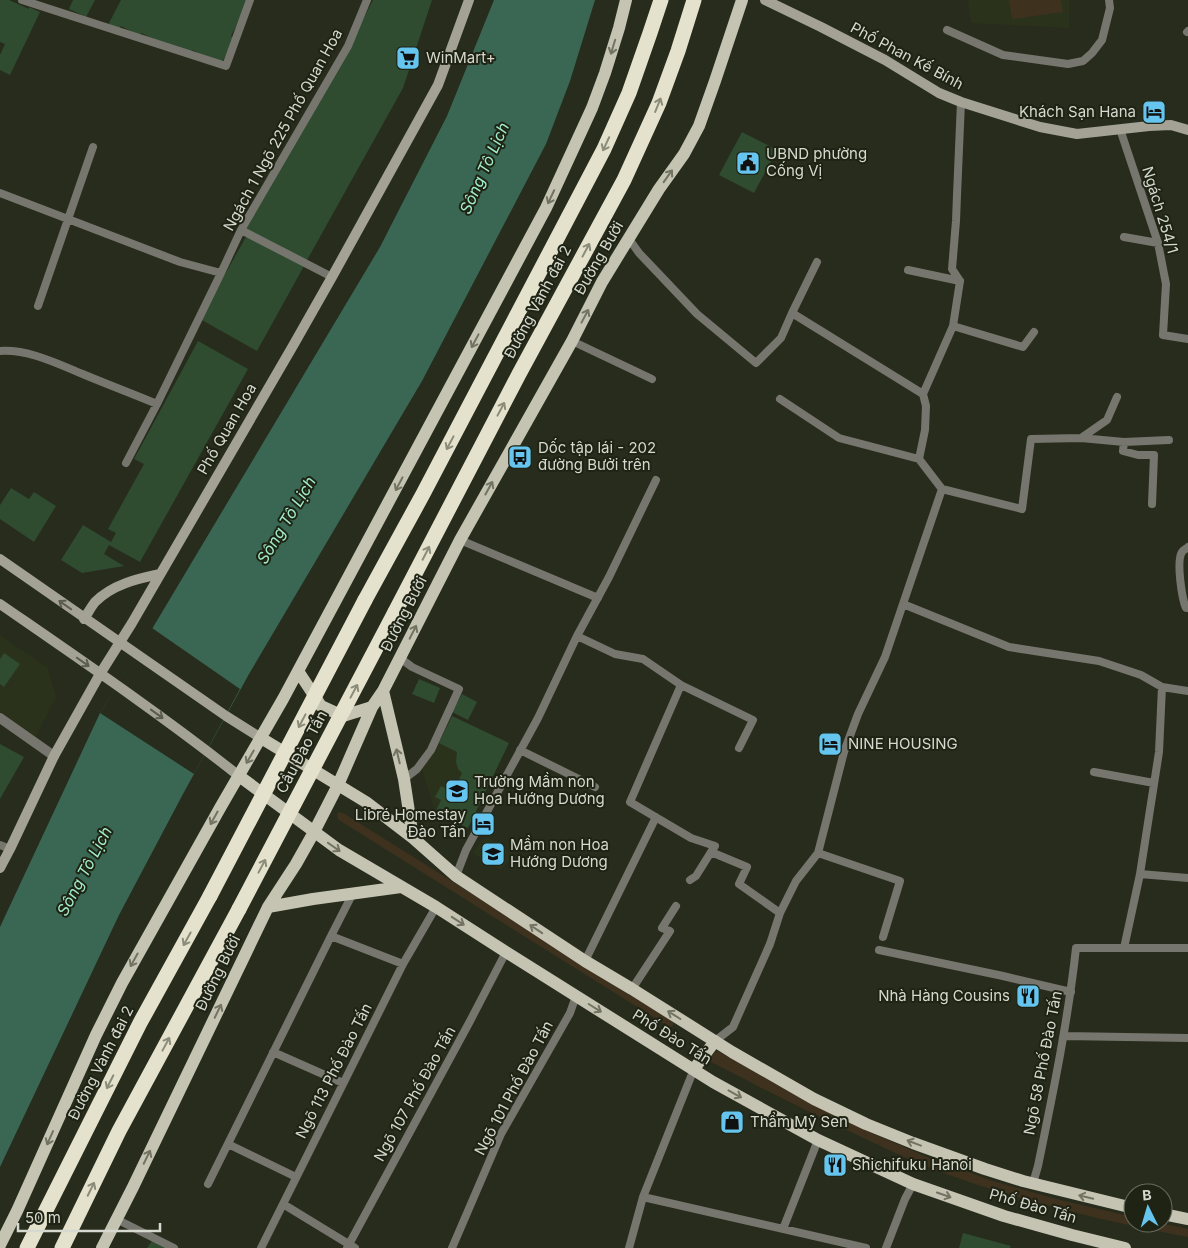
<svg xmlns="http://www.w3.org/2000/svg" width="1188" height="1248" font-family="Inter,sans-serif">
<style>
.built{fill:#2b321c}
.green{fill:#3e321e}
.water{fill:#3a6654}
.pier{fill:#272c1d}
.building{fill:#2f4b30}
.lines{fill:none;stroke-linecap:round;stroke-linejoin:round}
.lane{stroke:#77766e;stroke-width:8}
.street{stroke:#77766e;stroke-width:10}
.secondary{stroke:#a3a294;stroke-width:10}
.primary{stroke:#c5c3b2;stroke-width:12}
.highway{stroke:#e4e2cd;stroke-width:15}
.highway-bridge{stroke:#e4e2cd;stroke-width:15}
.oneway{stroke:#727362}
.oneway2{stroke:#8b8c79}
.oneway3{stroke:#5a5c4d}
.labels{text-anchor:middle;stroke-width:4;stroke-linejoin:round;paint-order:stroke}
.street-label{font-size:15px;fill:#d5d9cf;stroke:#1e2313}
.poi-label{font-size:15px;fill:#d5d9cf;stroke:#1e2313;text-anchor:start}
.water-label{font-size:16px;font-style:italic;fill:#a1eccc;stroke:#1e2313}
</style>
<rect width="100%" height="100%" fill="#272c1d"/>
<path class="built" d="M968 0H1069V28L971 23Z
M0 635 48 668 56 697 35 738 0 713Z
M452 716 509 743 468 828 435 813 422 769 439 743Z
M486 836 514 854 501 870 472 853Z"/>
<path class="green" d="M1009 0H1061L1063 12 1012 19Z
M338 812 343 813 671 1018 674 1023 672 1027 666 1025 339 820 337 816Z
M717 1051 764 1075 808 1102 874 1134 927 1157 993 1181 1056 1199 1133 1217V1223H1160L1188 1229V1237C1099 1220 1010 1199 925 1166 901 1156 877 1144 853 1133 804 1110 756 1085 707 1060Z"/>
<path class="water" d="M494 0H595L570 81 546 144 422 381 249 674 183 794 119 915 0 1167V927L100 713 149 634 380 247 447 116Z"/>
<path class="pier" d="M152 628 240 689 194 774 100 713Z"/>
<path class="building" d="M0 0H9L29 9V7L40 12 10 75 0 70V55L5 44 0 42Z
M73 0H95L86 17 69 9Z
M121 0H250L231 36 235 38 221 64 192 50 190 54 175 45 173 48 162 43 141 33 140 36 121 26 118 31 108 25Z
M373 0H432L403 88 306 262 245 228 356 33Z
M742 132 777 150 754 193 719 175Z
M247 235 304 266 257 351 200 319Z
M198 341 248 369 140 562 109 545 104 554 124 566 82 573 61 560 83 525 111 542 116 533 108 529 144 464 134 459Z
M11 488 29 499 34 492 56 506 34 542 0 519V505Z
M4 653 20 664 4 687 0 684V659Z
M419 679 440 688 434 703 412 694Z
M462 694 477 702 468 720 452 712Z
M452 716 509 743 468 828 435 813 441 800 435 797 441 786 453 792 462 773 458 769 456 762 457 752 439 743Z
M0 744 24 757 0 799Z
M963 1233 1011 1246 1010 1248H959Z
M154 1238 169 1248H147Z"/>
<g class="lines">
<path class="lane" d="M22 0 226 66 250 0
M947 30 1003 55 1068 64 1083 61 1092 53 1102 40 1110 8 1109 0
M1187 32 1188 31
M1120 129 1158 243 1166 284 1163 335 1188 339
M0 193 180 262 221 273
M241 230 332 277
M1124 237 1158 243
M629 239 639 253 697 314 756 363 781 338 792 313 923 394
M908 270 960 281
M960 281 953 326 923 394 926 406 925 430 919 459 942 489 1022 509 1031 439 1081 438 1124 442 1169 440
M960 281 952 269 956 221 957 195 961 102
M38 306 93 147
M792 313 817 262
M953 326 1023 347 1034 332
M572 341 652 379
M0 351C29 349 58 364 85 375 109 385 133 394 157 404
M780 399 839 438 919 459
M1081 438 1107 420 1117 397
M1124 442 1123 451 1138 455H1154L1152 504
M126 463 157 404 221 273 241 230 348 46 367 0
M656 480 609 577 577 636 615 654 643 659 681 685 753 720 739 748
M460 540 598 598
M1188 547C1186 549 1183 550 1182 552 1176 561 1182 599 1186 608H1188
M903 604 1009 647 1099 661 1141 675 1162 687 1188 691
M400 658 412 667 459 689 431 750 417 769 404 779
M681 685 630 802 691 838 715 846 711 852 747 867 739 884 780 913
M520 750 595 787
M1094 772 1154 783
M0 845 10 849
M818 853 900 881 883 937
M1140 874 1188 878
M456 876 466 850 538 718 577 636
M690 880 696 876 711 852
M331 936 403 964
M1124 948 1140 874 1159 752 1162 687
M879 950 1003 976 1071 992
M585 961 656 817
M632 989 670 931 662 928 676 906
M1064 1036 1188 1038
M715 1041 733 1027 770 944 780 913 796 881 818 853 844 752 858 714 885 657 942 489
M273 1052 343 1083
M228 1144 296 1177
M1033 1183 1038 1166C1053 1093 1068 1021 1076 948H1188
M208 1184 331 936 353 893
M643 1197 866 1248
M283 1204 355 1248
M116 1219 174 1248
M783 1229 818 1140
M261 1248 403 964 436 907
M347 1248 469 1023 506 952
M452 1248 501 1134 570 1013 576 996
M629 1248 643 1197 694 1069
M886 1248 905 1199 913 1184"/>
<path class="street" d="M0 718 54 756"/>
<path class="secondary" d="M765 0 821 27 885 60 939 93 961 102 1040 127 1077 134 1149 126 1171 125 1188 130
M0 559 226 716 261 738
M0 604C81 660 162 715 239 776
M84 619C88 613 91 607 95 602 113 584 137 579 160 574
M0 868 10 849 54 756 100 674 132 623 294 344 332 277 438 85 469 0"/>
<path class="primary" d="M298 671 321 706 343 716 372 707
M383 691 404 779 413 838
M261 738 366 802 413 838 456 876 585 961 632 989 732 1052 814 1099 866 1124 913 1143 985 1169 1023 1181 1133 1208
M239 776 339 850 436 907 506 952 713 1082 818 1140 913 1184 1004 1216 1072 1235 1125 1248
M268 907 313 899 401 887
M694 1069 715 1041
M1163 1214 1188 1219
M0 1245 17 1211 96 1035 122 983 220 808 283 699 546 208 592 108 605 73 619 28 626 0
M102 1248 133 1187 268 907 296 864 314 832 338 785 372 707 383 691 460 540 572 341 602 282 659 189 684 154 699 126 715 81 742 0"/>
<path class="highway" d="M365 600 423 494 604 149 629 93 650 33 661 0
M395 612 519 374 624 180 659 103 678 51 694 0
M27 1248 140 1023 210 896
M62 1248 119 1131 239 909"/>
<path class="highway-bridge" d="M210 896 365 600
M239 909 395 612"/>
</g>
<defs><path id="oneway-shaft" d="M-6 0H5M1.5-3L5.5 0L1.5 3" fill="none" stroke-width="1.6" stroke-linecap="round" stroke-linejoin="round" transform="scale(1.25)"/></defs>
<g class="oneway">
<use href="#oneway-shaft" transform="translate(613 47) rotate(107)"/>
<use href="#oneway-shaft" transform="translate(668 176) rotate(-55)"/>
<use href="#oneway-shaft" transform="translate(551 197) rotate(115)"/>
<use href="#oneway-shaft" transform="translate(585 316) rotate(-62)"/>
<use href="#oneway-shaft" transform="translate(475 341) rotate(118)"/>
<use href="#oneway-shaft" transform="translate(399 484) rotate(118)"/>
<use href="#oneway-shaft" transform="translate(489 488) rotate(-61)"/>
<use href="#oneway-shaft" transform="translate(413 632) rotate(-63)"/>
<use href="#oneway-shaft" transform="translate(398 756) rotate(-103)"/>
<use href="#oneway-shaft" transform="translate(250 757) rotate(120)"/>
<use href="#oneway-shaft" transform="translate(214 818) rotate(119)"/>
<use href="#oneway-shaft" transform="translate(334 847) rotate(35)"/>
<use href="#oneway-shaft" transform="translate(458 921) rotate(33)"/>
<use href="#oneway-shaft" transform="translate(536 929) rotate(-146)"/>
<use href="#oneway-shaft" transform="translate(134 960) rotate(119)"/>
<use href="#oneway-shaft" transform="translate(595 1008) rotate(32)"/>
<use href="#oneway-shaft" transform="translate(218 1011) rotate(-64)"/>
<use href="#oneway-shaft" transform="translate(674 1015) rotate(-148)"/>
<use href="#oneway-shaft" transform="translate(735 1094) rotate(29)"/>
<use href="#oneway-shaft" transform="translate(50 1138) rotate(114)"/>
<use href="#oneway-shaft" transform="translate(914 1143) rotate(-159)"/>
<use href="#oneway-shaft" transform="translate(147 1157) rotate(-64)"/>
<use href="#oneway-shaft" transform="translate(944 1195) rotate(19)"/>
<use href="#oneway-shaft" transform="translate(1086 1197) rotate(-166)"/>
</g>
<g class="oneway2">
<use href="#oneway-shaft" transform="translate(658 105) rotate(-68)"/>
<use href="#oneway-shaft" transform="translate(606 144) rotate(115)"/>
<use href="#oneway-shaft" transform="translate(586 250) rotate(-62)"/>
<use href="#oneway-shaft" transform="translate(501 409) rotate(-62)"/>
<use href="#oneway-shaft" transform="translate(450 443) rotate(118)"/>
<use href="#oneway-shaft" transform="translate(426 553) rotate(-63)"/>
<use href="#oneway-shaft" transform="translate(354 691) rotate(-62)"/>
<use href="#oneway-shaft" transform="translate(302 721) rotate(118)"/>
<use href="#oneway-shaft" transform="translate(262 866) rotate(-62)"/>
<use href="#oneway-shaft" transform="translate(187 939) rotate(119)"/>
<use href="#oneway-shaft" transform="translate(166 1044) rotate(-62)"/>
<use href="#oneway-shaft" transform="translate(110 1082) rotate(117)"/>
<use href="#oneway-shaft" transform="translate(91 1189) rotate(-64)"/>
</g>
<g class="oneway3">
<use href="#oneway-shaft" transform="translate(65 605) rotate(-145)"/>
<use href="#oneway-shaft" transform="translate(83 662) rotate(35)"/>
<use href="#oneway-shaft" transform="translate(157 714) rotate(36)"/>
</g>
<defs>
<g id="supermarket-square" transform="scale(1.25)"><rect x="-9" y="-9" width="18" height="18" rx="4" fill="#65c5ee" stroke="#1e2313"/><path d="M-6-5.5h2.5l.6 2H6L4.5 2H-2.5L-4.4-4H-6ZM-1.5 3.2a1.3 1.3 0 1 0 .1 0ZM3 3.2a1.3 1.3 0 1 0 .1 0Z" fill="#111"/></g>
<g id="hotel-square" transform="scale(1.25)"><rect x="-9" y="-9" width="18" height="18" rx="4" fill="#65c5ee" stroke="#1e2313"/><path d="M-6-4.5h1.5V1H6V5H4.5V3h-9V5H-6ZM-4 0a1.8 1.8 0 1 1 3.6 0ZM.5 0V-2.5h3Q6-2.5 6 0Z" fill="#111"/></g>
<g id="civic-square" transform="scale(1.25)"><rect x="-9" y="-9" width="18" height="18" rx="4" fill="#65c5ee" stroke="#1e2313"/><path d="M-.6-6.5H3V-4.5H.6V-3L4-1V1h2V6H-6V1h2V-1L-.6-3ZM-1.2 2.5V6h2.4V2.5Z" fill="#111"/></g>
<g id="bus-square" transform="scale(1.25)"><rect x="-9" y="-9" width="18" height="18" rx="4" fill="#65c5ee" stroke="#1e2313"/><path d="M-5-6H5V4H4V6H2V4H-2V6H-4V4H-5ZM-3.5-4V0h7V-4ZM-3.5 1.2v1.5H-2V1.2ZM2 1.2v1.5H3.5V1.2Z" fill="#111"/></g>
<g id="school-square" transform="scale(1.25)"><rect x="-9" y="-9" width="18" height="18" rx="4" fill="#65c5ee" stroke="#1e2313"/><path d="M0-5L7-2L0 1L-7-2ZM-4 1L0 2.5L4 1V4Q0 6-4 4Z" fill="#111"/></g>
<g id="restaurant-square" transform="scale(1.25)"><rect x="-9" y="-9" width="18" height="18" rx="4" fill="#65c5ee" stroke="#1e2313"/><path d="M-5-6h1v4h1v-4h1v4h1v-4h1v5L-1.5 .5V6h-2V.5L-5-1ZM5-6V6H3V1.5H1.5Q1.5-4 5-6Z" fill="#111"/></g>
<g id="shop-square" transform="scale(1.25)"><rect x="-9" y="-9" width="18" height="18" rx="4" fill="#65c5ee" stroke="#1e2313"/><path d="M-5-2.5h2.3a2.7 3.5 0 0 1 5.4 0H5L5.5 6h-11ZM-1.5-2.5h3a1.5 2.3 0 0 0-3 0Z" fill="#111"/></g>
</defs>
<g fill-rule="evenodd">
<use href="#supermarket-square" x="408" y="58"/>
<use href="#hotel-square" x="1154" y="112"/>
<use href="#civic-square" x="748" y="163"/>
<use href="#bus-square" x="520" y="457"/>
<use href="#hotel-square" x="830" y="744"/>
<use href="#school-square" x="457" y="791"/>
<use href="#hotel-square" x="483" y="824"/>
<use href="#school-square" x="493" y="854"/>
<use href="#restaurant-square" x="1028" y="996"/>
<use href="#shop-square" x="732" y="1122"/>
<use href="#restaurant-square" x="835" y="1165"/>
</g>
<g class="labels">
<g class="street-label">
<text transform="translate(907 56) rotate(28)" y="5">Phố Phan Kế Bính</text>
<text transform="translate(283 130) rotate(-61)" y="5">Ngách 1 Ngõ 225 Phố Quan Hoa</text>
<text transform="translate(1160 210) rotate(73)" y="5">Ngách 254/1</text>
<text transform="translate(599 258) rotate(-60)" y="5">Đường Bưởi</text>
<text transform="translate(538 302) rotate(-62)" y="5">Đường Vành đai 2</text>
<text transform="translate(227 429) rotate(-60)" y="5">Phố Quan Hoa</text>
<text transform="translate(404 614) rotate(-63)" y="5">Đường Bưởi</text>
<text transform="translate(302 752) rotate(-62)" y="5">Cầu Đào Tấn</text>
<text transform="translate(218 973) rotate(-64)" y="5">Đường Bưởi</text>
<text transform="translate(672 1037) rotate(32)" y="5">Phố Đào Tấn</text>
<text transform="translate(101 1063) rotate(-63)" y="5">Đường Vành đai 2</text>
<text transform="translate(1043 1063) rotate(-79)" y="5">Ngõ 58 Phố Đào Tấn</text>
<text transform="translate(334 1071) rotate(-63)" y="5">Ngõ 113 Phố Đào Tấn</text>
<text transform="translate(514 1088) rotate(-62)" y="5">Ngõ 101 Phố Đào Tấn</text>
<text transform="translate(415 1094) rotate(-61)" y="5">Ngõ 107 Phố Đào Tấn</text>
<text transform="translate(1033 1206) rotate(16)" y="5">Phố Đào Tấn</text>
</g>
<g class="poi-label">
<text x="426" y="63">WinMart+</text>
<text x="1136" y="117" text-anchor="end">Khách Sạn Hana</text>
<text x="766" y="159">UBND phường<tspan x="766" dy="17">Cống Vị</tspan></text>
<text x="538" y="453">Dốc tập lái - 202<tspan x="538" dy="17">đường Bưởi trên</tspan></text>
<text x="848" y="749">NINE HOUSING</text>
<text x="474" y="787">Trường Mầm non<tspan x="474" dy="17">Hoa Hướng Dương</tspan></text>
<text x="466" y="820" text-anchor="end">Libré Homestay<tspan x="466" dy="17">Đào Tấn</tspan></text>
<text x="510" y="850">Mầm non Hoa<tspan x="510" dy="17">Hướng Dương</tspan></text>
<text x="1010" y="1001" text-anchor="end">Nhà Hàng Cousins</text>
<text x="750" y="1127">Thẩm Mỹ Sen</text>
<text x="852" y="1170">Shichifuku Hanoi</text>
</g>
<g class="water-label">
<text transform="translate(484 168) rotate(-66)" y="6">Sông Tô Lịch</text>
<text transform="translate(286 520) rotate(-59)" y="6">Sông Tô Lịch</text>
<text transform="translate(84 871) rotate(-62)" y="6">Sông Tô Lịch</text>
</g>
</g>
<g transform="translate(1148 1208) rotate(355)"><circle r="24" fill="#1e2313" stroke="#676c5e"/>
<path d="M0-4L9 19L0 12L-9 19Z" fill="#65c5ee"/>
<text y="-8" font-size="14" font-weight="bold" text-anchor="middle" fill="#d5d9cf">B</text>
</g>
<path d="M18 1223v8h142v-8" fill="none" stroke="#d5d9cf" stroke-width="2.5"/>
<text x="25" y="1223" font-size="15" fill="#d5d9cf" stroke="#1e2313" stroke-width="4" paint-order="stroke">50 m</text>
</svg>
